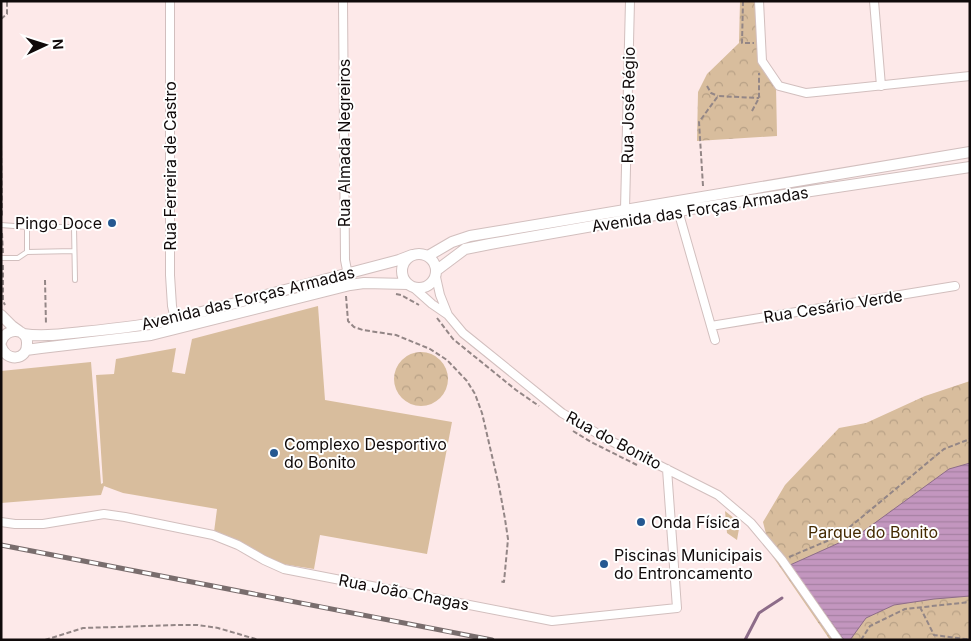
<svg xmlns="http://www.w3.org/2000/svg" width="971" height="641" font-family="Inter,sans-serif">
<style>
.grass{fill:#d8bd9d}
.park{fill:url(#park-crowns)}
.water{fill:url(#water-rules);stroke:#8d6c89}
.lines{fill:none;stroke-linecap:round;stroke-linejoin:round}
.stream{stroke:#8d6c89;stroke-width:3}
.service-casing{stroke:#d2bfbe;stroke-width:6}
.minor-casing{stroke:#d2bfbe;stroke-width:10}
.tertiary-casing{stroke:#d2bfbe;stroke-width:12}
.path{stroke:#938686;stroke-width:2;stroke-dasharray:5 2.5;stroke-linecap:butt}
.service{stroke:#fff;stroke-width:4}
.minor{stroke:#fff;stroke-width:8}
.tertiary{stroke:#fff;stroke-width:10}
.rail-casing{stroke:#796d6d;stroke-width:5}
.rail{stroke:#fff;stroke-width:3;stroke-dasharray:9;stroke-linecap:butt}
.poi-dot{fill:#255891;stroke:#fff;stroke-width:2}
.labels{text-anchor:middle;stroke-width:4;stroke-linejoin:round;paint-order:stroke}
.street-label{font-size:16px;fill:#100a0a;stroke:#fff}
.poi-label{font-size:16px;fill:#100a0a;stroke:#fff;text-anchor:start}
.park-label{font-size:16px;fill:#442a02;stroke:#fff}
</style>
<defs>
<pattern id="park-crowns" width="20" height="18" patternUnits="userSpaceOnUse" patternTransform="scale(1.25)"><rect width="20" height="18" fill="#d8bd9d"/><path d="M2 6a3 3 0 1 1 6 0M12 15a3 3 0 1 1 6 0" fill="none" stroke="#b8a186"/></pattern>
<pattern id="water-rules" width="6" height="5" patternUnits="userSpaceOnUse" patternTransform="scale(1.25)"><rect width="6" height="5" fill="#c396bf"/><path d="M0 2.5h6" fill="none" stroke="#a680a3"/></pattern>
</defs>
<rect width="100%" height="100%" fill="#fde9e9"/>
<path class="grass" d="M318 306 325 400 452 422 427 554 320 535 314 569 276 563 214 532 217 509 123 493 104 486 101 495 1 503V371L91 362 101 484 103 483 96 375 114 374 116 359 176 348 172 372 185 374 192 339Z
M725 511 740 523 737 540 727 533Z"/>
<path class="park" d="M740 1H755L759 58 776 86 777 136 697 141 698 92 707 74 739 43Z
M394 379a27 27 0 1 1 54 0a27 27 0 1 1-54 0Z
M970 381V640H830L771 554 763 522 785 485 839 428 866 423 925 396Z"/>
<path class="water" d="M970 463V596L934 599 894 605 866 618 850 640H844L790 565 861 533 949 469Z"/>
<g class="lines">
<path class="stream" d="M745 640 759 613 782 598"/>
<g class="service-casing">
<path id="service" d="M1 225 27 227V252L18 258H1
M27 227H74L75 280
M27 252 74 251"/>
</g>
<g class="minor-casing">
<path id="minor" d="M170 1V275L172 306 176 324
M343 1 345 260 350 285
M759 1 762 61 779 86 806 93 856 88 970 76
M874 1 881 86
M677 207 715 340
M625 209 630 1
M436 277 440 295 448 315
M414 288 432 304 448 315 463 333 562 413 607 439 718 495 751 523 782 560 838 640
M711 326 955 286
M1 522 15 524H43L104 514 125 517 213 535 238 545 264 560 284 569 552 621 677 608 667 469"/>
</g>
<g class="tertiary-casing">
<path id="tertiary" d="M402 271a17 17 0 1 1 34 0a17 17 0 1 1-34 0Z
M428 256 452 242 470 236 494 232 970 152
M437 270 465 249 490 244 678 211 970 167
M1 315 12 326 19 331
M23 334C43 337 62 334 82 332 113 329 144 326 175 319L399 260 412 255
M1 342C6 326 28 328 27 344 27 361 6 362 1 346
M26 350 41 348 151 335 350 285 364 283 408 284"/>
</g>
<path class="path" d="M743 1 742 43H754
M1 19 7 14V1
M707 86 711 93 718 96
M752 111 759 98V73
M1 143 2 218
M703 186 699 122 718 96 759 98
M2 233 3 253
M3 265V301L5 305
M45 280 46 325
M396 294 401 295 419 305
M346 296 348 321 354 327 363 330 396 335 430 349 447 360 467 381 475 394 482 413 499 486 505 519 508 539 504 582 499 581
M437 318 453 339 516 390 539 406
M573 431 591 442 639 466
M789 557 839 536 944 449 970 439
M920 607 934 635 965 639H970
M45 640 83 628 178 625H198L218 628 259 640
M861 640 870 626 905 609 970 602"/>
<use href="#service" class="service"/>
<use href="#minor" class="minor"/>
<use href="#tertiary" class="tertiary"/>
<g class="rail-casing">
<path id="rail" d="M1 545 492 640"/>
</g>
<use href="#rail" class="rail"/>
</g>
<g class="poi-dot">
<circle cx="112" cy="223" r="5"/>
<circle cx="274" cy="453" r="5"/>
<circle cx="641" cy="522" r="5"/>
<circle cx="604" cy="564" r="5"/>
</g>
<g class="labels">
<g class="street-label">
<text transform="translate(628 105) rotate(-89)" y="6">Rua José Régio</text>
<text transform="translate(344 143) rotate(-90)" y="6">Rua Almada Negreiros</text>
<text transform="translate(170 166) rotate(-90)" y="6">Rua Ferreira de Castro</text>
<text transform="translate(700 209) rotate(-9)" y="6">Avenida das Forças Armadas</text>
<text transform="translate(248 298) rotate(-14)" y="6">Avenida das Forças Armadas</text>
<text transform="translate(833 306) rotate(-9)" y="6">Rua Cesário Verde</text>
<text transform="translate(614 440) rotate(28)" y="6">Rua do Bonito</text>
<text transform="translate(404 592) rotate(11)" y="6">Rua João Chagas</text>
</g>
<g class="poi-label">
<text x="102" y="229" text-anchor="end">Pingo Doce</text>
<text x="284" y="450">Complexo Desportivo<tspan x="284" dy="18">do Bonito</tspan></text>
<text x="651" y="528">Onda Física</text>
<text x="614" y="561">Piscinas Municipais<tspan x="614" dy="18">do Entroncamento</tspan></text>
</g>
<g class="park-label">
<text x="873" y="538">Parque do Bonito</text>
</g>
</g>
<rect width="971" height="641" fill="none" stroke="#100a0a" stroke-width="5"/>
<g transform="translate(45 45) rotate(86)" stroke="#ffffff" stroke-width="4" paint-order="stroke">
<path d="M0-4L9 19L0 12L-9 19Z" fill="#100a0a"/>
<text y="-8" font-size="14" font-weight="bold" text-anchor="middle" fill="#100a0a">N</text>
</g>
</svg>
